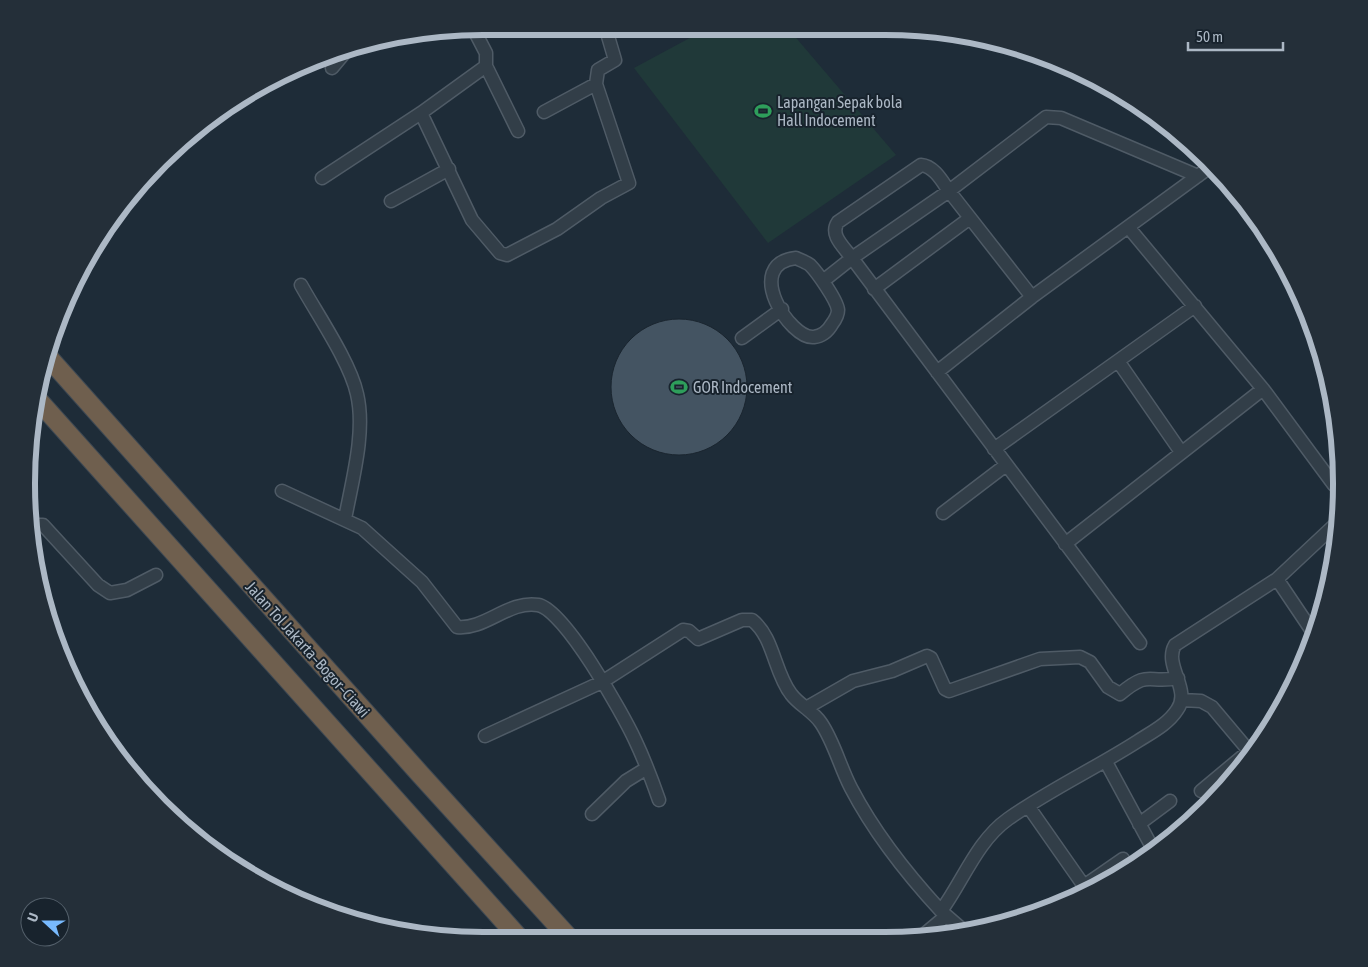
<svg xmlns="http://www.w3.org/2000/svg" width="1368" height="967" font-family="'Asap Condensed',sans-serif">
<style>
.green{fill:#203939}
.building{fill:#445462;stroke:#1a252f}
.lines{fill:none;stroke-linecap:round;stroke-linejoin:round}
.minor-casing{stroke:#4f5b66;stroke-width:15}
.highway-casing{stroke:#3d4853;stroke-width:21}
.minor{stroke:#323e48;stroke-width:12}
.highway{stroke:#6f5f4e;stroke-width:19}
.labels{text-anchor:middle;stroke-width:4;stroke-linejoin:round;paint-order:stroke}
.poi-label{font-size:16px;fill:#acb8c5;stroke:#18232d;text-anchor:start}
.street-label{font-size:16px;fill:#acb8c5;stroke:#18232d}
.rim{fill:none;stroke:#acb8c5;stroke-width:6}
</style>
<rect width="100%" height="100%" fill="#1e2c38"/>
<path class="green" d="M712 26H786L896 155 768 243 634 68Z"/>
<path class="building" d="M611 387a68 68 0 1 1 136 0a68 68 0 1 1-136 0Z"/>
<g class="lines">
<g class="minor-casing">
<path id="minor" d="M486 66 518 131
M332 68 347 50
M544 112 596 84
M421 113 472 220 500 253 507 255 557 229 601 198 629 183 596 84 598 70 615 60 605 26
M322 178 421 113 486 66V53L473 28
M391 201 449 169
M1129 228 1263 389 1334 485
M796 258C800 260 806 262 810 265 817 272 837 300 838 310 838 316 835 320 832 324 828 331 823 336 814 337 790 340 742 264 796 258Z
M823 281 852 258 1140 643
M301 285C317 314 350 362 357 394 366 432 352 481 345 519
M874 289 970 218
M1032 297 949 191C942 181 934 166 921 165L838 222C829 235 844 247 852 258L949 191 1046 117 1061 118 1198 176
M742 338 782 309
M1118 361 1181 452
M937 372 1032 297 1210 167
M994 449 1195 306
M282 491 362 528 422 582 457 627C485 630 509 600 538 605 564 609 623 714 635 740 644 759 652 780 659 800
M943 513 1006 465
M33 525H43L98 585 110 593 127 590 156 575
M1065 544 1263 389
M1277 579 1314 634
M1182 700 1201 701 1212 707 1249 751 1250 757
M806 708 853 681 892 671 927 656 931 658 945 689 949 691 1040 659 1080 657 1090 662 1108 687 1120 694C1150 669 1147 684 1178 678
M485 736 602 682 683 630 689 631 698 639 742 620H752C774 637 774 672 791 694 799 705 813 711 821 723 834 742 840 767 851 788 875 834 906 873 941 911
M1106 762 1153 849
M1201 791 1249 751
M1028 806 1084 886 1123 859
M592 814 626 781 647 768
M1139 824 1170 801
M964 931 941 911C963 881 977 841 1008 819 1049 790 1096 768 1138 741 1152 732 1168 724 1177 710 1192 690 1163 665 1175 645L1277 579 1339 521
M921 937 946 916"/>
</g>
<g class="highway-casing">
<path id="highway" d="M48 357 420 774 570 939
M37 399 520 939"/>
</g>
<use href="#minor" class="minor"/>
<use href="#highway" class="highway"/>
</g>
<defs>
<g id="stadium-bare" transform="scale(1.35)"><path d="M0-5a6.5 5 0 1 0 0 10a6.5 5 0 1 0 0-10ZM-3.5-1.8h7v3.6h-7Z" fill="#2e9e5b" stroke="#18232d" stroke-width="2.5" paint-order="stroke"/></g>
</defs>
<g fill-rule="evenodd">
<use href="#stadium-bare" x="763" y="111"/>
<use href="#stadium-bare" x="679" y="387"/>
</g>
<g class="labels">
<g class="poi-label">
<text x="777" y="108">Lapangan Sepak bola<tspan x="777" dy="18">Hall Indocement</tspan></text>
<text x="693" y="393">GOR Indocement</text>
</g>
<g class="street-label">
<text transform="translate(308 649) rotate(48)" y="6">Jalan Tol Jakarta–Bogor–Ciawi</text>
</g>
</g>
<path d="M0 0H1368V967H0ZM483 35H885A448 448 0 0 1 1333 483V484A448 448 0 0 1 885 932H483A448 448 0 0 1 35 484V483A448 448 0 0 1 483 35Z" fill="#242f39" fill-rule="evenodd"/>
<path class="rim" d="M483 35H885A448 448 0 0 1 1333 483V484A448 448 0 0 1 885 932H483A448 448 0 0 1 35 484V483A448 448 0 0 1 483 35Z"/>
<g transform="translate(45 922) rotate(291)"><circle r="24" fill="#18232d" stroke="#535f6a"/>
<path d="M0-4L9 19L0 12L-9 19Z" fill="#78bafe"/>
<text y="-8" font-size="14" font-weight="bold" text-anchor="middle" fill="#acb8c5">U</text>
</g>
<path d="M1188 42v8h95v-8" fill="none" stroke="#acb8c5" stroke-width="2.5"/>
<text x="1196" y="42" font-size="15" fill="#acb8c5" stroke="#18232d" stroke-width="4" paint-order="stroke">50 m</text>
</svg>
